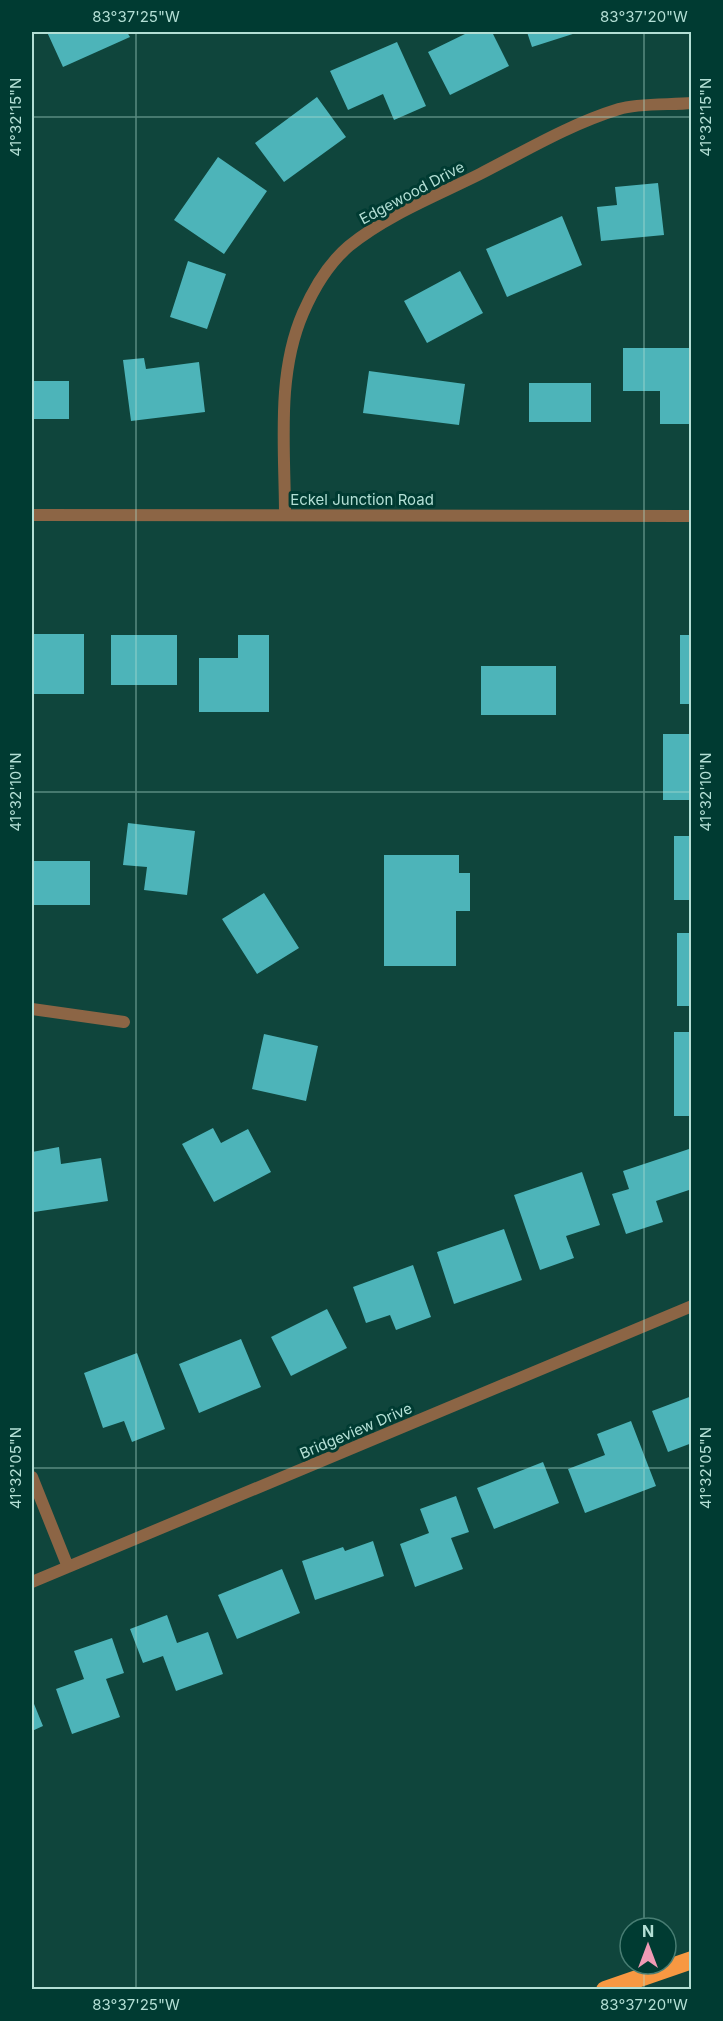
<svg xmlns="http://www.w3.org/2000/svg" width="723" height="2021" font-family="Inter,sans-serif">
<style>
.building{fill:#4db4b9}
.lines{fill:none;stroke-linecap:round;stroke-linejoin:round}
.minor{stroke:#8c6545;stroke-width:12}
.tertiary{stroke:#8c6545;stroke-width:12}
.motorway{stroke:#f79842;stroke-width:18}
.ticks{fill:none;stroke:#b3dfd5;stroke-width:1.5;stroke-opacity:0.45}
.labels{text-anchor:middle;stroke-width:6;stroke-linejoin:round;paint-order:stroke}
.street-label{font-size:15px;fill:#b3dfd5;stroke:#003b32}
.neatline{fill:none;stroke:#b3dfd5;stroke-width:2}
.ticks-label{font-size:15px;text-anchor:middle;fill:#b3dfd5}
</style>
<rect width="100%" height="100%" fill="#0f453c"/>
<path class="building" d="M47 32H127L130 37 63 67Z
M469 32H492L509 66 450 95 428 52Z
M527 32H579L532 47Z
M397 42 426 106 394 120 383 94 348 110 330 71Z
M317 97 346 137 284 182 255 143Z
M218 157 267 191 224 254 174 220Z
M658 183 664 235 601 241 597 207 617 205 615 187Z
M562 216 582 265 507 297 486 249Z
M188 261 226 274 207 329 170 317Z
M460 271 483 313 427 343 404 301Z
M623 348H692V424H660V391H623Z
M144 358 146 369 199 362 205 412 131 421 123 360Z
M369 371 465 384 459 425 363 413Z
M32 381H69V419H32Z
M529 383H591V422H529Z
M32 634H84V694H32Z
M111 635H177V685H111Z
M238 635H269V712H199V658H238Z
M680 635H692V704H680Z
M481 666H556V715H481Z
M663 734H692V800H663Z
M128 823 195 831 187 895 144 890 147 867 123 865Z
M674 836H692V900H674Z
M384 855H459V873H470V911H456V966H384Z
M32 861H90V905H32Z
M264 893 299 948 257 974 222 919Z
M677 933H692V1006H677Z
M674 1032H692V1116H674Z
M264 1034 318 1046 306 1101 252 1089Z
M213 1128 221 1143 248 1129 271 1172 214 1202 182 1144Z
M59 1147 61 1164 101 1158 108 1201 34 1212 32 1199V1152Z
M692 1148V1189L656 1201 663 1222 626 1234 612 1194 629 1189 623 1171Z
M582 1172 600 1225 566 1236 574 1258 540 1270 514 1195Z
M504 1229 522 1280 454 1304 437 1252Z
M413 1265 431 1317 396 1330 390 1315 366 1323 353 1287Z
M327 1309 347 1348 291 1376 271 1337Z
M241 1339 261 1387 199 1413 179 1364Z
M137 1353 165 1429 132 1442 124 1421 103 1428 84 1373Z
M692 1396V1443L668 1452 652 1411Z
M631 1421 656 1486 585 1513 568 1469 605 1455 597 1434Z
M543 1462 559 1503 494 1529 477 1488Z
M456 1496 469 1532 451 1538 463 1569 415 1587 400 1544 429 1533 420 1509Z
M373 1541 384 1576 315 1600 302 1561 343 1547 345 1551Z
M282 1569 300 1613 237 1639 218 1595Z
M167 1615 177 1643 208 1632 223 1674 176 1691 163 1656 143 1663 130 1629Z
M112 1638 124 1673 106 1679 120 1717 72 1734 56 1689 84 1679 74 1651Z
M32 1699 43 1726 32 1731Z"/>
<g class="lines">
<path class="minor" d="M285 515C285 449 276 375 303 313 313 290 329 263 349 246 387 215 436 196 480 174 525 151 570 124 619 109 638 103 671 105 692 103
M32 1009 124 1022
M32 1477 68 1567
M32 1582 692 1306"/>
<path class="tertiary" d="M32 515 692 516"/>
<path class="motorway" d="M605 1990 692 1960"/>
</g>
<path class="ticks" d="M136 32V1990M644 32V1928M32 117H692M32 792H692M32 1468H692M644 1964V1990"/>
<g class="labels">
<g class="street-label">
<text transform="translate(412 193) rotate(-28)" y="5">Edgewood Drive</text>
<text x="362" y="505">Eckel Junction Road</text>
<text transform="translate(356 1431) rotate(-23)" y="5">Bridgeview Drive</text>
</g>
</g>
<rect width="723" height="2021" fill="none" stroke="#003b32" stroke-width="66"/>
<g transform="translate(648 1946)"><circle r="28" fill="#003b32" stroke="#487d73" stroke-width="1.5"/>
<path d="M0-4.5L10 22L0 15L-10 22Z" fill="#f09ab5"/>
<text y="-9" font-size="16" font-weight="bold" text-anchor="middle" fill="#b3dfd5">N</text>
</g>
<rect x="33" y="33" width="657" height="1955" class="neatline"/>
<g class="ticks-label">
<text x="136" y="22">83°37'25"W</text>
<text x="644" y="22">83°37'20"W</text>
<text transform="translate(16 117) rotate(-90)" y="5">41°32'15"N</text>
<text transform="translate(706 117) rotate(-90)" y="5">41°32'15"N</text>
<text transform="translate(16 792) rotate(-90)" y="5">41°32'10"N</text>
<text transform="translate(706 792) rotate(-90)" y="5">41°32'10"N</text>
<text transform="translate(16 1468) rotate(-90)" y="5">41°32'05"N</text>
<text transform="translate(706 1468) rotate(-90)" y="5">41°32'05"N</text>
<text x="136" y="2010">83°37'25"W</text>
<text x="644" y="2010">83°37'20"W</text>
</g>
</svg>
